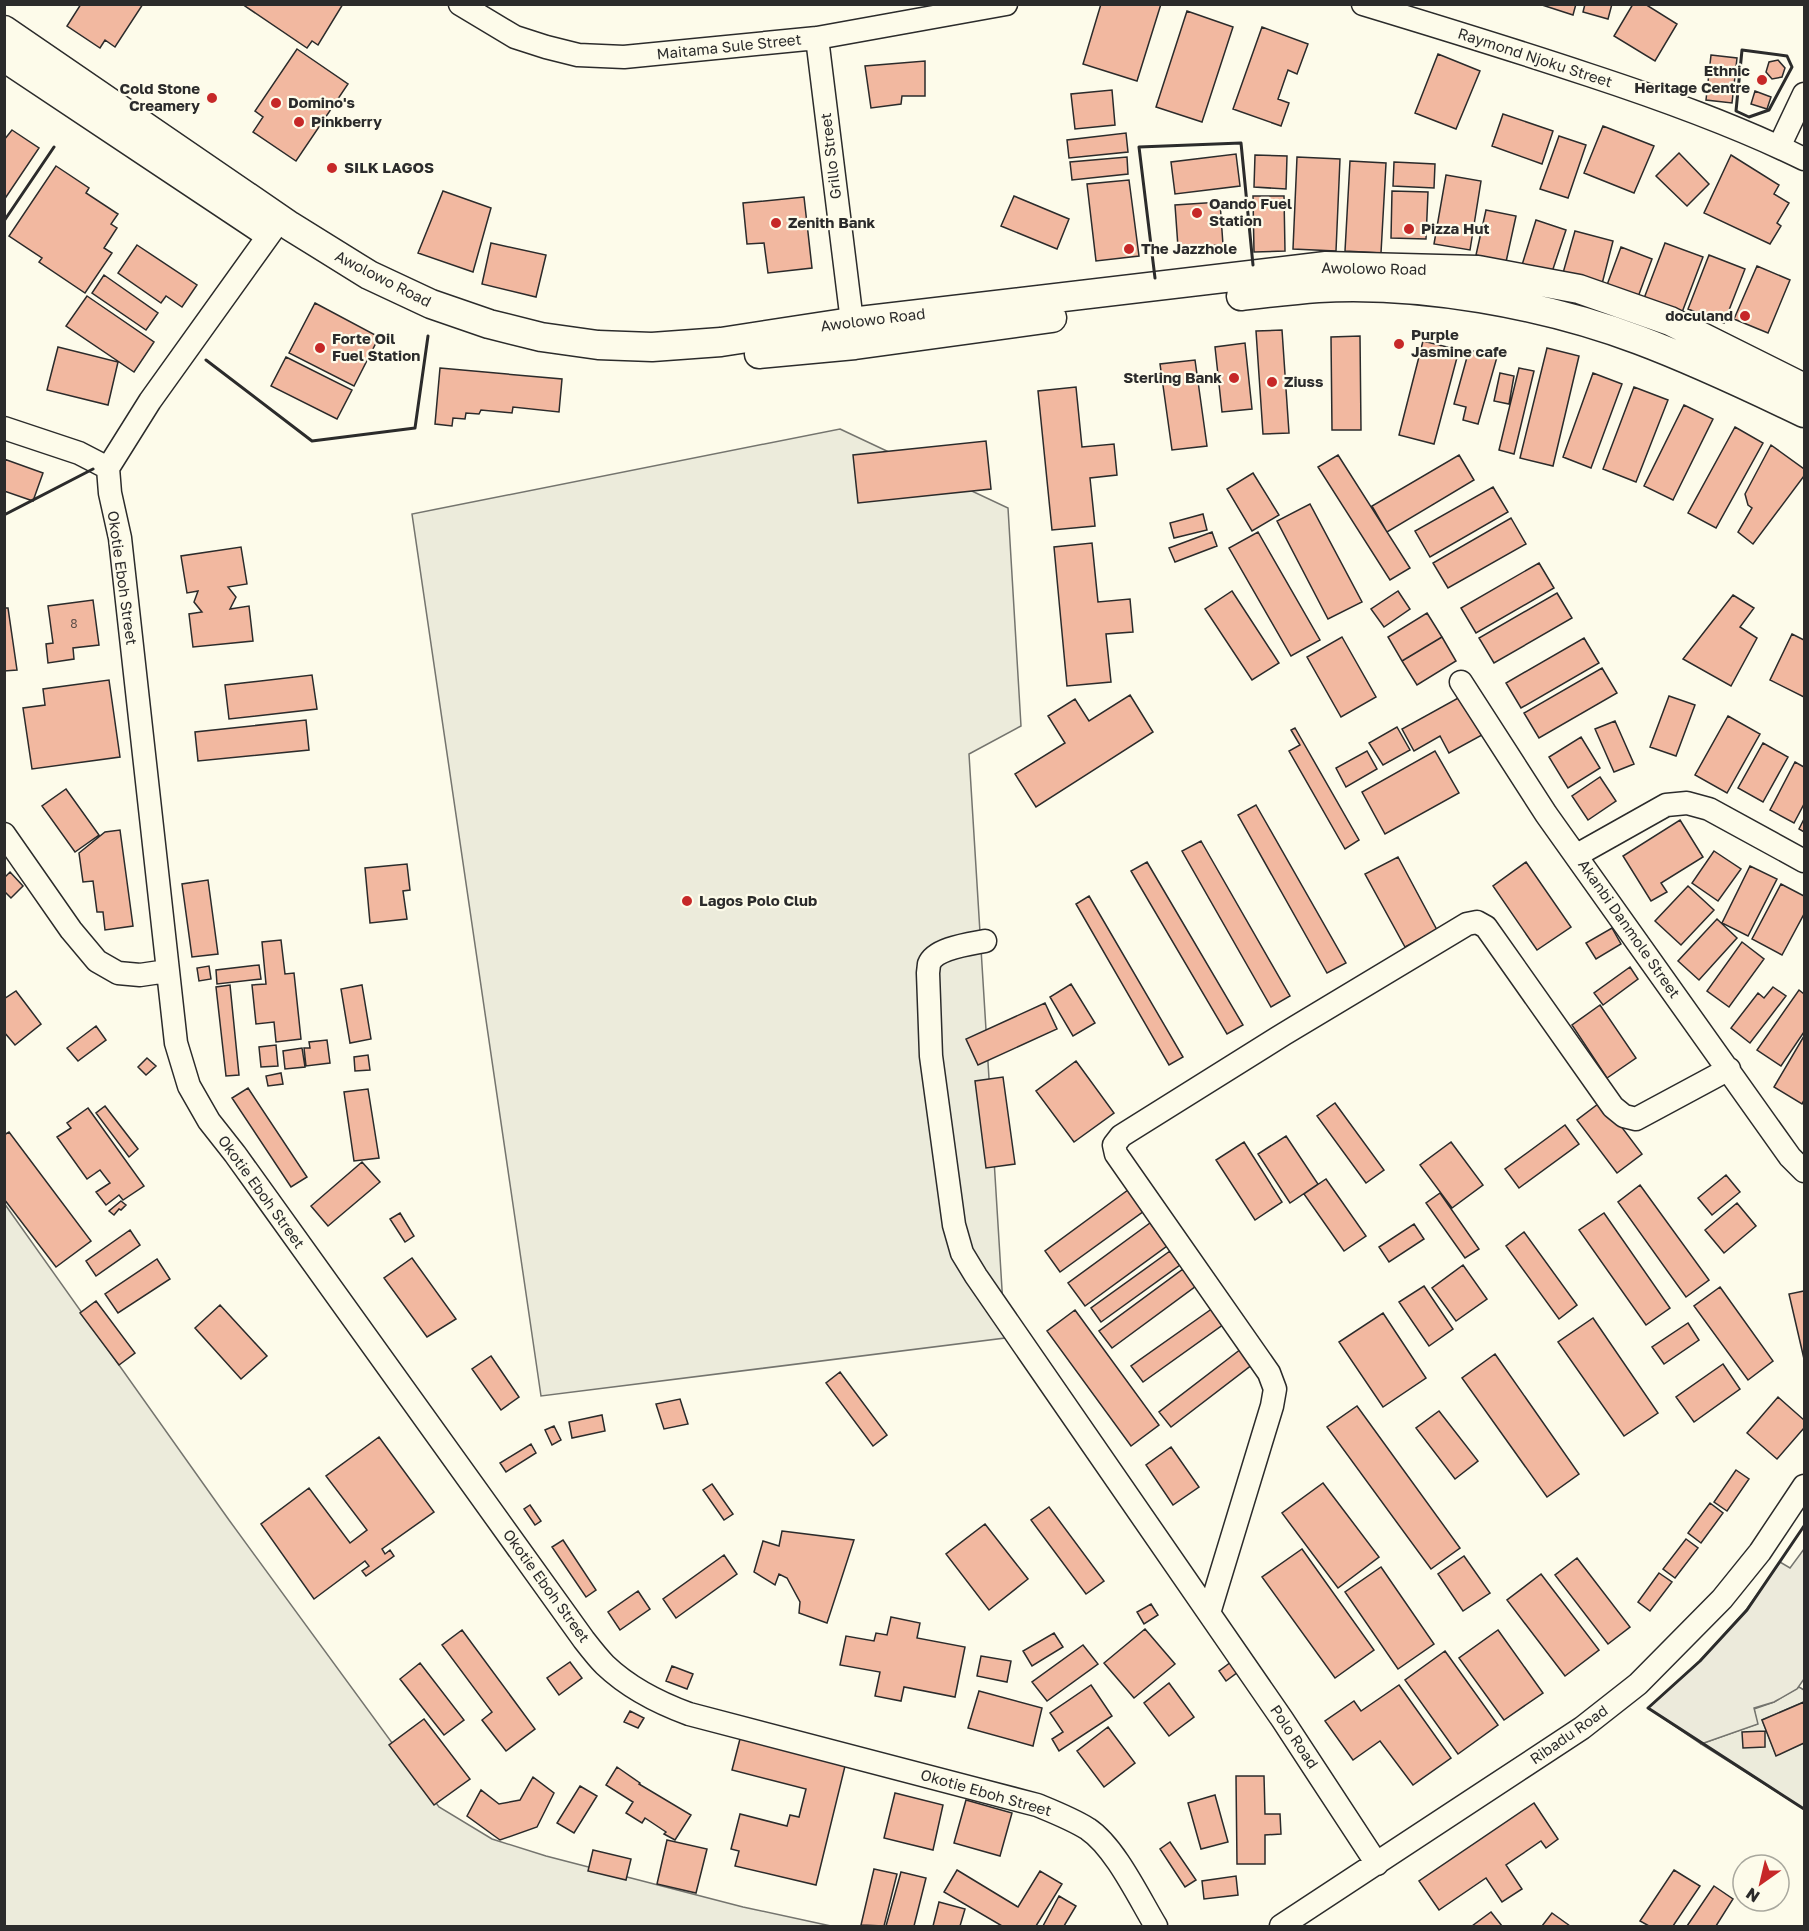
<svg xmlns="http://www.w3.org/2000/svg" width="1809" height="1931" font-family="'Golos Text',sans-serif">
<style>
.green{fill:#ecebdb;stroke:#74746e;stroke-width:1.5}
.parking{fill:#eceadb;stroke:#74746e;stroke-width:1.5}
.building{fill:#f2b8a0;stroke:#2b2b2b;stroke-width:1.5}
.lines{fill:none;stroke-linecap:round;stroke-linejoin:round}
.minor-casing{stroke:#2b2b2b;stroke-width:25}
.major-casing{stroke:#2b2b2b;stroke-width:31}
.minor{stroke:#fdfbea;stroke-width:22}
.major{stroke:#fdfbea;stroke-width:28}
.wall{stroke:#2b2b2b;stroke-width:3}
.poi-dot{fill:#c62828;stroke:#fdfbea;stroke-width:2}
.labels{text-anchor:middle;stroke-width:4.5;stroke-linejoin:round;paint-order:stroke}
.number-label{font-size:12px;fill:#5d4e48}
.street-label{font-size:15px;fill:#2b2b2b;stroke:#fdfbea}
.poi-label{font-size:15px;font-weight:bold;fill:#2b2b2b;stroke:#fdfbea;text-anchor:start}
</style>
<rect width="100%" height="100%" fill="#fdfbea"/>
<path class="green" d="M840 429 1008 508 1021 726 969 754 1005 1338 541 1396 412 514Z
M4 1203 229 1520 439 1807 492 1839 546 1856 743 1907 831 1926H5Z
M1799 1687 1804 1690V1702L1762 1720 1776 1755 1804 1743V1809L1701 1744 1757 1724 1754 1709 1774 1702Z"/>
<path class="parking" d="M1804 1549V1679L1797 1689 1774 1702 1754 1708 1758 1724 1701 1744 1648 1708 1700 1661 1746 1610 1780 1562 1790 1568Z"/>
<path class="building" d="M81 4H143L115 47 105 40 100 48 67 26Z
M242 4H343L318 45 312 41 307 48Z
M1101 4H1161L1137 81 1083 64Z
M1539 4H1576L1573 15Z
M1585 4H1612L1608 19 1583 12Z
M1633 4H1645L1677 24 1655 61 1614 36Z
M1187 11 1233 27 1202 122 1156 107Z
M1262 27 1308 44 1297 74 1288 70 1278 99 1289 103 1281 126 1233 109Z
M297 49 348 84 296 161 253 132 263 117 255 111Z
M1438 54 1480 71 1456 129 1415 113Z
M1711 55 1737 58 1732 103 1706 100Z
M1778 60 1785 68 1782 77 1772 79 1766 72 1769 62Z
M925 61V96H902L901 104 871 108 865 66Z
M1112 90 1115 125 1075 129 1071 94Z
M1755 91 1771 97 1767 109 1751 104Z
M1503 114 1553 131 1542 164 1492 146Z
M1603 126 1654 146 1634 193 1584 173Z
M12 130 39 148 4 200V140Z
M1126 133 1128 152 1069 158 1067 140Z
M1559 136 1586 145 1568 198 1540 189Z
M1679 153 1709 184 1687 206 1656 176Z
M1236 154 1240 186 1175 194 1171 162Z
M1255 155 1287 156 1286 189 1254 187Z
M1731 155 1779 185 1774 194 1789 203 1777 223 1781 226 1770 244 1704 213Z
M1127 157 1128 174 1072 180 1070 162Z
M1297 157 1340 159 1336 251 1293 249Z
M1350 161 1386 163 1381 253 1345 251Z
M1394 162 1435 164 1434 188 1393 186Z
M56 166 89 188 86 193 118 214 111 224 117 228 104 248 112 253 85 293 39 262 42 258 9 236Z
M1446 175 1481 181 1470 250 1434 244Z
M1129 180 1139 256 1096 261 1087 184Z
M443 191 491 208 473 272 418 253Z
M1392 191 1428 192 1426 239 1391 238Z
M1014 196 1069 219 1057 249 1001 226Z
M1253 196H1284L1285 251 1254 252Z
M804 197 812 268 768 273 764 243 747 244 743 203Z
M1220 202 1223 245 1178 247 1175 205Z
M1486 210 1516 216 1506 262 1476 255Z
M1536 220 1566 230 1551 275 1522 265Z
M1575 231 1613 241 1602 284 1563 273Z
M491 243 546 255 536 297 482 284Z
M1665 243 1703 257 1681 315 1643 301Z
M137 245 197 285 182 307 166 296 161 303 118 273Z
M1621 247 1652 259 1638 297 1607 285Z
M1709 255 1745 269 1724 323 1688 309Z
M1757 266 1790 280 1768 333 1734 319Z
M104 275 158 313 146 330 92 293Z
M87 296 154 342 134 372 66 326Z
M315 303 379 337 354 386 289 353Z
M1282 330 1289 433 1263 434 1256 331Z
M1360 336 1361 430H1332L1331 337Z
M1423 341 1459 350 1434 444 1399 435Z
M1245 343 1252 409 1222 412 1215 347Z
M58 347 118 362 108 405 47 390Z
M1547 348 1579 356 1553 466 1520 458Z
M1469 350 1497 357 1478 424 1463 420 1466 407 1454 404Z
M286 357 352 390 337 419 271 386Z
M1195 360 1207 446 1172 450 1160 364Z
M440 368 562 379 559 412 513 407 512 413 481 410 479 414 466 413 465 419 453 418 452 426 435 424Z
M1519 368 1534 371 1514 454 1499 450Z
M1500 373 1514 376 1509 404 1494 401Z
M1593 373 1622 384 1591 468 1563 457Z
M1076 387 1082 447 1114 444 1117 475 1090 478 1095 526 1052 530 1038 391Z
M1634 387 1668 400 1636 482 1603 469Z
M1684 405 1713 419 1673 500 1644 486Z
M1735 427 1763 443 1716 528 1688 513Z
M986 441 991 489 858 503 853 455Z
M1771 445 1804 469V476L1753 544 1738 532 1752 508 1748 505 1745 494Z
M1338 455 1410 568 1390 580 1318 467Z
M1459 455 1474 480 1387 532 1372 506Z
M4 459 43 473 33 501 4 491Z
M1253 473 1279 515 1252 531 1227 489Z
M1493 487 1508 512 1430 557 1415 531Z
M1310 504 1362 602 1328 619 1277 521Z
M1203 514 1207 530 1174 538 1170 523Z
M1511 518 1526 544 1448 588 1433 563Z
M1212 532 1217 546 1175 562 1169 548Z
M1258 532 1320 640 1291 656 1229 548Z
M1092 543 1098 602 1130 599 1133 632 1106 634 1111 682 1067 686 1054 547Z
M241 547 247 584 228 587 236 597 230 609 249 606 253 641 193 647 189 614 202 612 194 602 198 591 187 593 181 556Z
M1539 563 1554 588 1476 633 1461 608Z
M1232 591 1279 663 1252 680 1205 609Z
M1398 591 1410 609 1384 627 1371 609Z
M1557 593 1572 618 1494 663 1479 638Z
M1733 595 1754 608 1740 627 1757 638 1731 686 1683 659Z
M93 600 99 645 73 648 74 659 48 663 46 644 53 643 48 606Z
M4 608H8L17 670 4 671Z
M1427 613 1442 637 1402 661 1388 637Z
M1792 634 1804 640V697L1770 680Z
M1342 637 1376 697 1341 717 1307 657Z
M1442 637 1456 661 1417 685 1402 661Z
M1584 638 1599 663 1521 708 1506 683Z
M1602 668 1617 693 1539 738 1524 713Z
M312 675 317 709 229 719 225 685Z
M109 680 120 757 32 769 23 708 45 705 43 689Z
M1130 695 1153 732 1036 807 1015 774 1065 743 1048 716 1075 699 1089 721Z
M1669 696 1695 705 1676 756 1650 747Z
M1460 697 1482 735 1449 753 1440 736 1414 751 1402 729Z
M1728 716 1760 734 1727 793 1695 775Z
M306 720 309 750 198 761 195 732Z
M1615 721 1634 764 1614 772 1595 729Z
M1397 727 1410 750 1383 765 1369 743Z
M1295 728 1359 840 1345 849 1289 751 1300 745 1291 730Z
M1581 737 1600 768 1568 788 1549 757Z
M1763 743 1788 757 1763 802 1738 788Z
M1367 751 1377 769 1346 787 1336 768Z
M1435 751 1459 793 1385 834 1362 792Z
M1795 762 1804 767V804L1794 823 1770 810Z
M1600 777 1616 801 1588 820 1572 796Z
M66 789 99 835 75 852 42 806Z
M1256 805 1346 963 1327 973 1238 815Z
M1804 819V832L1799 829Z
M1680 820 1703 857 1661 883 1667 892 1651 901 1623 856Z
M120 830 133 926 105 930 103 912H97L93 881 83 882 79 853 105 832Z
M1201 841 1290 996 1271 1007 1182 851Z
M1714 851 1741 869 1718 901 1692 883Z
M1398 857 1437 930 1405 947 1365 874Z
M1147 862 1243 1025 1227 1034 1131 871Z
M1526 862 1571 927 1537 950 1493 886Z
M407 864 410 890 403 891 407 919 370 923 365 868Z
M1750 866 1777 879 1748 936 1722 923Z
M10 872 23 886 11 898 4 891V878Z
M208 880 218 954 192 957 182 884Z
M1781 884 1804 896V914L1782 955 1752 939Z
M1688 886 1714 910 1681 945 1655 921Z
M1089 896 1183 1057 1169 1065 1076 904Z
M1717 919 1737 938 1699 980 1678 961Z
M1612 928 1621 944 1596 959 1586 943Z
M281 940 285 974 294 973 301 1039 276 1042 274 1022 256 1024 252 985 266 984 262 942Z
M1742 942 1764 959 1729 1007 1707 991Z
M259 965 261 979 217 984 216 970Z
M209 966 211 979 199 981 197 968Z
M1630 967 1638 979 1603 1005 1594 993Z
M1071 984 1095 1023 1073 1036 1050 997Z
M230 985 239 1075 226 1076 216 987Z
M362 985 371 1039 350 1043 341 989Z
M1773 987 1786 996 1750 1043 1731 1028 1758 993 1764 998Z
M1799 990 1804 994V1032L1781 1066 1757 1050Z
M16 991 41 1024 15 1045 4 1032V999Z
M1045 1003 1057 1029 978 1065 966 1039Z
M1600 1005 1636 1058 1607 1078 1572 1025Z
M96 1026 106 1040 78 1061 67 1048Z
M1804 1036V1100L1802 1104 1774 1087Z
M327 1040 330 1063 306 1066 304 1048H310L309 1042Z
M276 1045 278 1066 261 1067 259 1047Z
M302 1048 305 1067 285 1069 283 1051Z
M368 1055 370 1070 355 1071 354 1057Z
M147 1058 156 1066 146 1075 138 1067Z
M1076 1061 1114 1113 1074 1142 1036 1091Z
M281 1073 283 1084 268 1086 266 1076Z
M1003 1077 1015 1164 986 1168 975 1081Z
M248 1088 307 1177 291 1187 232 1098Z
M368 1089 379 1158 354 1161 344 1092Z
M1602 1101 1642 1154 1617 1173 1577 1120Z
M1335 1103 1384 1170 1366 1183 1317 1116Z
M105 1106 138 1149 129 1157 96 1113Z
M88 1108 144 1186 123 1200 119 1195 106 1205 96 1192 110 1183 100 1170 87 1179 57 1137 71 1128 67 1123Z
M1565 1125 1579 1144 1519 1188 1505 1169Z
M9 1132 91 1241 56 1267 4 1199V1135Z
M1286 1136 1318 1184 1290 1203 1258 1154Z
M1244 1142 1282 1202 1255 1220 1216 1160Z
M1451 1142 1483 1185 1452 1208 1420 1165Z
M362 1162 380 1182 328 1226 311 1206Z
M1726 1175 1740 1192 1712 1215 1698 1198Z
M1326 1179 1366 1236 1344 1251 1304 1194Z
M1640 1185 1709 1280 1686 1297 1618 1202Z
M1128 1190 1144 1211 1060 1272 1045 1251Z
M1440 1193 1479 1249 1465 1258 1426 1203Z
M121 1201 126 1205 121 1210 119 1209 114 1215 109 1211Z
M1737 1203 1756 1226 1724 1253 1705 1230Z
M400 1213 414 1236 405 1242 390 1219Z
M1604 1213 1670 1308 1646 1325 1579 1230Z
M1150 1223 1167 1246 1085 1306 1068 1283Z
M1414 1224 1424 1239 1389 1262 1379 1247Z
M130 1230 140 1245 96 1276 86 1261Z
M1524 1232 1577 1305 1559 1319 1506 1246Z
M1170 1251 1180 1265 1101 1322 1091 1308Z
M412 1258 456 1319 427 1337 384 1278Z
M157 1259 170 1279 118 1313 105 1294Z
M1463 1265 1487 1299 1456 1321 1432 1288Z
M1183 1269 1196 1286 1112 1348 1099 1331Z
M1424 1286 1453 1329 1429 1346 1399 1302Z
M1720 1287 1773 1361 1748 1380 1694 1306Z
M1804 1291V1359L1789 1294Z
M96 1301 135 1353 119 1365 80 1313Z
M220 1305 267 1356 241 1379 195 1328Z
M1213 1308 1224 1324 1143 1382 1131 1366Z
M1075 1310 1159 1425 1131 1446 1047 1331Z
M1383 1313 1426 1378 1383 1407 1339 1342Z
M1593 1318 1658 1413 1624 1436 1558 1342Z
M1688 1323 1699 1340 1664 1364 1652 1347Z
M1241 1349 1253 1364 1171 1427 1159 1412Z
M1495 1354 1579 1474 1547 1497 1462 1378Z
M491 1356 519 1397 501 1410 472 1369Z
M1723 1364 1740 1389 1694 1422 1676 1397Z
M840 1372 887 1435 873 1446 826 1383Z
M1778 1397 1804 1420V1428L1777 1459 1747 1433Z
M680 1399 688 1424 664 1429 656 1404Z
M1357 1406 1460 1548 1431 1569 1327 1427Z
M1439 1411 1478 1461 1455 1479 1416 1428Z
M602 1415 605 1431 572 1438 569 1422Z
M554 1426 561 1440 552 1445 545 1430Z
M379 1437 434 1512 382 1549 385 1554 390 1550 394 1556 366 1576 362 1571 369 1566 365 1561 314 1599 261 1524 309 1488 350 1543 367 1530 326 1476Z
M531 1444 536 1453 506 1472 500 1463Z
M1171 1447 1199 1487 1173 1505 1146 1465Z
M1736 1470 1749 1479 1727 1511 1714 1502Z
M1323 1483 1379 1557 1338 1588 1282 1513Z
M712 1484 733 1514 724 1520 703 1490Z
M1710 1503 1723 1513 1701 1543 1688 1533Z
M530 1505 541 1521 535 1525 524 1509Z
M1049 1507 1104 1581 1086 1594 1031 1520Z
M985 1524 1028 1579 989 1610 946 1554Z
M782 1531 854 1540 827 1623 799 1613 800 1602 787 1578 779 1574 775 1585 754 1572 763 1541 779 1546Z
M1686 1539 1698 1548 1675 1578 1663 1569Z
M563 1540 596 1590 586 1597 552 1547Z
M1302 1549 1374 1650 1335 1678 1262 1577Z
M724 1555 737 1574 676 1618 663 1599Z
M1464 1556 1490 1593 1463 1611 1438 1574Z
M1577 1558 1630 1627 1608 1644 1555 1575Z
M1381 1567 1434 1644 1398 1669 1345 1592Z
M1659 1573 1672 1582 1650 1611 1638 1602Z
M1541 1574 1599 1650 1565 1676 1507 1600Z
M638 1591 650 1609 620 1630 608 1612Z
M1151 1604 1158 1615 1144 1624 1137 1612Z
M891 1617 920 1623 917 1638 965 1647 955 1697 904 1687 901 1701 875 1696 880 1672 840 1665 846 1636 874 1641 876 1633 887 1635Z
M1145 1629 1175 1664 1134 1698 1104 1663Z
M462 1630 535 1729 506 1751 482 1720 492 1712 442 1645Z
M1498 1630 1543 1693 1504 1720 1459 1658Z
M1054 1633 1063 1647 1032 1666 1023 1651Z
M1083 1645 1098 1664 1047 1701 1032 1682Z
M1445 1651 1498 1725 1458 1754 1405 1680Z
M981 1656 1011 1661 1007 1682 977 1676Z
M570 1662 582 1678 559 1695 547 1678Z
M1231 1662 1238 1672 1226 1681 1219 1671Z
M420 1663 464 1720 444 1735 400 1679Z
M672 1666 693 1674 687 1689 666 1681Z
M1169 1683 1194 1717 1169 1736 1144 1703Z
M1091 1685 1112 1716 1059 1751 1052 1739 1063 1732 1050 1713Z
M1399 1685 1451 1758 1413 1785 1380 1741 1353 1760 1325 1721 1354 1701 1361 1711Z
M979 1691 1042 1708 1033 1746 968 1728Z
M1804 1702V1743L1776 1756 1762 1720Z
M630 1711 644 1718 638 1728 624 1722Z
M424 1719 470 1779 434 1805 389 1745Z
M1108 1727 1135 1763 1104 1787 1077 1751Z
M1765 1731V1747L1743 1748 1742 1732Z
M741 1735 846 1762 816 1885 735 1866 739 1851 731 1849 740 1814 787 1826 790 1815 799 1817 806 1789 732 1770Z
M617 1767 640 1783 639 1784 691 1815 675 1840 664 1834 666 1832 645 1818 642 1823 626 1813 633 1802 606 1785Z
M1236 1776H1264L1265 1814H1280L1281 1834 1265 1835V1864H1237Z
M533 1777 554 1793 537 1827 500 1840 467 1816 481 1790 499 1804 520 1800Z
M580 1786 597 1796 574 1833 557 1823Z
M895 1793 943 1805 933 1850 884 1838Z
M1215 1795 1228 1842 1201 1849 1188 1803Z
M966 1800 1012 1813 1000 1856 954 1843Z
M1534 1803 1558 1839 1546 1848 1541 1841 1506 1865 1522 1889 1502 1902 1486 1878 1439 1910 1419 1881Z
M667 1840 707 1849 696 1893 657 1884Z
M1170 1842 1196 1880 1185 1887 1160 1849Z
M593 1850 631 1859 626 1880 588 1871Z
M874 1869 897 1874 884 1926 861 1925Z
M957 1870 1018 1907 1040 1871 1062 1884 1036 1926H1002L944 1892Z
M1674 1870 1700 1886 1673 1926H1649L1640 1921Z
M901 1872 926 1878 914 1926H886Z
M1236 1876 1238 1895 1204 1899 1202 1881Z
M1714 1886 1733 1899 1716 1926H1687Z
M1059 1896 1076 1906 1064 1926H1043Z
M939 1902 965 1909 960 1926H933Z
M1491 1912 1502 1926H1472Z
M1552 1913 1570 1926H1542Z"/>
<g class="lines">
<g class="minor-casing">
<path id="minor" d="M460 4 515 37 546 47 578 55 624 57 817 38 1006 4
M1363 4C1439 27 1514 50 1589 75 1662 99 1735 125 1804 159
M817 38 854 338
M1779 147 1804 94
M279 221 150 401 108 468 110 493 120 538 176 1043 189 1086 209 1121 235 1154 584 1640C591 1649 598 1658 605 1665 629 1688 659 1703 689 1714L1037 1805C1054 1812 1072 1819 1088 1829 1115 1847 1139 1898 1156 1926
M4 428 79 453 108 468
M1461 682 1546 814 1790 1157 1804 1171
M4 834 71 930 97 961 118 973 140 975 167 971
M1577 855 1666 805 1687 803 1709 809 1804 861
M985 941C970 944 935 948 929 964 929 964 928 973 928 973L931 1056 954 1225 962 1253 976 1276 1282 1719 1377 1864
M1209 1613 1272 1406 1275 1389 1269 1373 1116 1154 1114 1145 1121 1136 1284 1034 1467 924 1477 922 1486 927 1613 1107 1624 1116 1636 1119 1729 1069
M1281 1926 1582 1728 1638 1684 1722 1599 1760 1552 1804 1486"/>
</g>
<g class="major-casing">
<path id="major" d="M4 30 290 226 369 275 431 304 489 324 541 337 598 345 652 347 721 342 851 322 1326 266 1478 270 1579 289 1670 321 1804 388
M4 57 265 231
M1241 296C1267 293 1292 290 1318 288 1420 282 1543 304 1639 340 1695 361 1750 387 1804 413
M759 354 855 345 1052 318"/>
</g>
<use href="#minor" class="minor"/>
<use href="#major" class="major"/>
<path class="wall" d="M1742 50 1787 56 1792 67 1769 110 1749 117 1736 111Z
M4 221 54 147
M1155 278 1139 147 1241 143 1253 265
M206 360 312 441 415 428 428 336
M4 515 93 469
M1804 1526 1747 1610 1700 1661 1648 1708 1804 1809"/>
</g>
<g class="poi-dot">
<circle cx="1762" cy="80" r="6"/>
<circle cx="212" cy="98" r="6"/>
<circle cx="276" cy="103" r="6"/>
<circle cx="299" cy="122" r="6"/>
<circle cx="332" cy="168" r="6"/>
<circle cx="1197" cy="213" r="6"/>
<circle cx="776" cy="223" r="6"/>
<circle cx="1409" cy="229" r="6"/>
<circle cx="1129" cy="249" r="6"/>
<circle cx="1745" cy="316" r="6"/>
<circle cx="1399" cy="344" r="6"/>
<circle cx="320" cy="348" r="6"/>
<circle cx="1234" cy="378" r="6"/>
<circle cx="1272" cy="382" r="6"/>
<circle cx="687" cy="901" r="6"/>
</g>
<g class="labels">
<g class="number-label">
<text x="74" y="628">8</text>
</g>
<g class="street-label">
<text transform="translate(729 47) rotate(-6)" y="5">Maitama Sule Street</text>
<text transform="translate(1535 58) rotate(18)" y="5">Raymond Njoku Street</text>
<text transform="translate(831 156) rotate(-97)" y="5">Grillo Street</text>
<text transform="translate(1374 269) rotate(1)" y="5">Awolowo Road</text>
<text transform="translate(383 279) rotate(27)" y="5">Awolowo Road</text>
<text transform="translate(873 320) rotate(-7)" y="5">Awolowo Road</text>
<text transform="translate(122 578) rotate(82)" y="5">Okotie Eboh Street</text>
<text transform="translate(1629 929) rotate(55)" y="5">Akanbi Danmole Street</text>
<text transform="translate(261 1192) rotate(54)" y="5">Okotie Eboh Street</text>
<text transform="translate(546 1586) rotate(54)" y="5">Okotie Eboh Street</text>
<text transform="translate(1569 1735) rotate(-35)" y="5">Ribadu Road</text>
<text transform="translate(1294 1737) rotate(56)" y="5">Polo Road</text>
<text transform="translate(986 1793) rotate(16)" y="5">Okotie Eboh Street</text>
</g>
<g class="poi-label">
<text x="1750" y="76" text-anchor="end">Ethnic<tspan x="1750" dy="17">Heritage Centre</tspan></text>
<text x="200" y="94" text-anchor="end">Cold Stone<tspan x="200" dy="17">Creamery</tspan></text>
<text x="288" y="108">Domino's</text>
<text x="311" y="127">Pinkberry</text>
<text x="344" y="173">SILK LAGOS</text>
<text x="1209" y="209">Oando Fuel<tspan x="1209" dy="17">Station</tspan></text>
<text x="788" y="228">Zenith Bank</text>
<text x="1421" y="234">Pizza Hut</text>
<text x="1141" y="254">The Jazzhole</text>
<text x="1733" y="321" text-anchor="end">doculand</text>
<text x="1411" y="340">Purple<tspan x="1411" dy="17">Jasmine cafe</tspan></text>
<text x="332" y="344">Forte Oil<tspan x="332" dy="17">Fuel Station</tspan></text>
<text x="1222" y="383" text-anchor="end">Sterling Bank</text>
<text x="1284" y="387">Ziuss</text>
<text x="699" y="906">Lagos Polo Club</text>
</g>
</g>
<rect width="1809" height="1931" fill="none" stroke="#2b2b2b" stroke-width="12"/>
<g transform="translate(1761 1883) rotate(214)"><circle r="28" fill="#fdfbea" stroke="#a9a89e" stroke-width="1.5"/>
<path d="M0-4.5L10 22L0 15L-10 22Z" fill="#c62828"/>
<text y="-9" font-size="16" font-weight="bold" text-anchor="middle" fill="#2b2b2b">N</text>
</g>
</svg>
